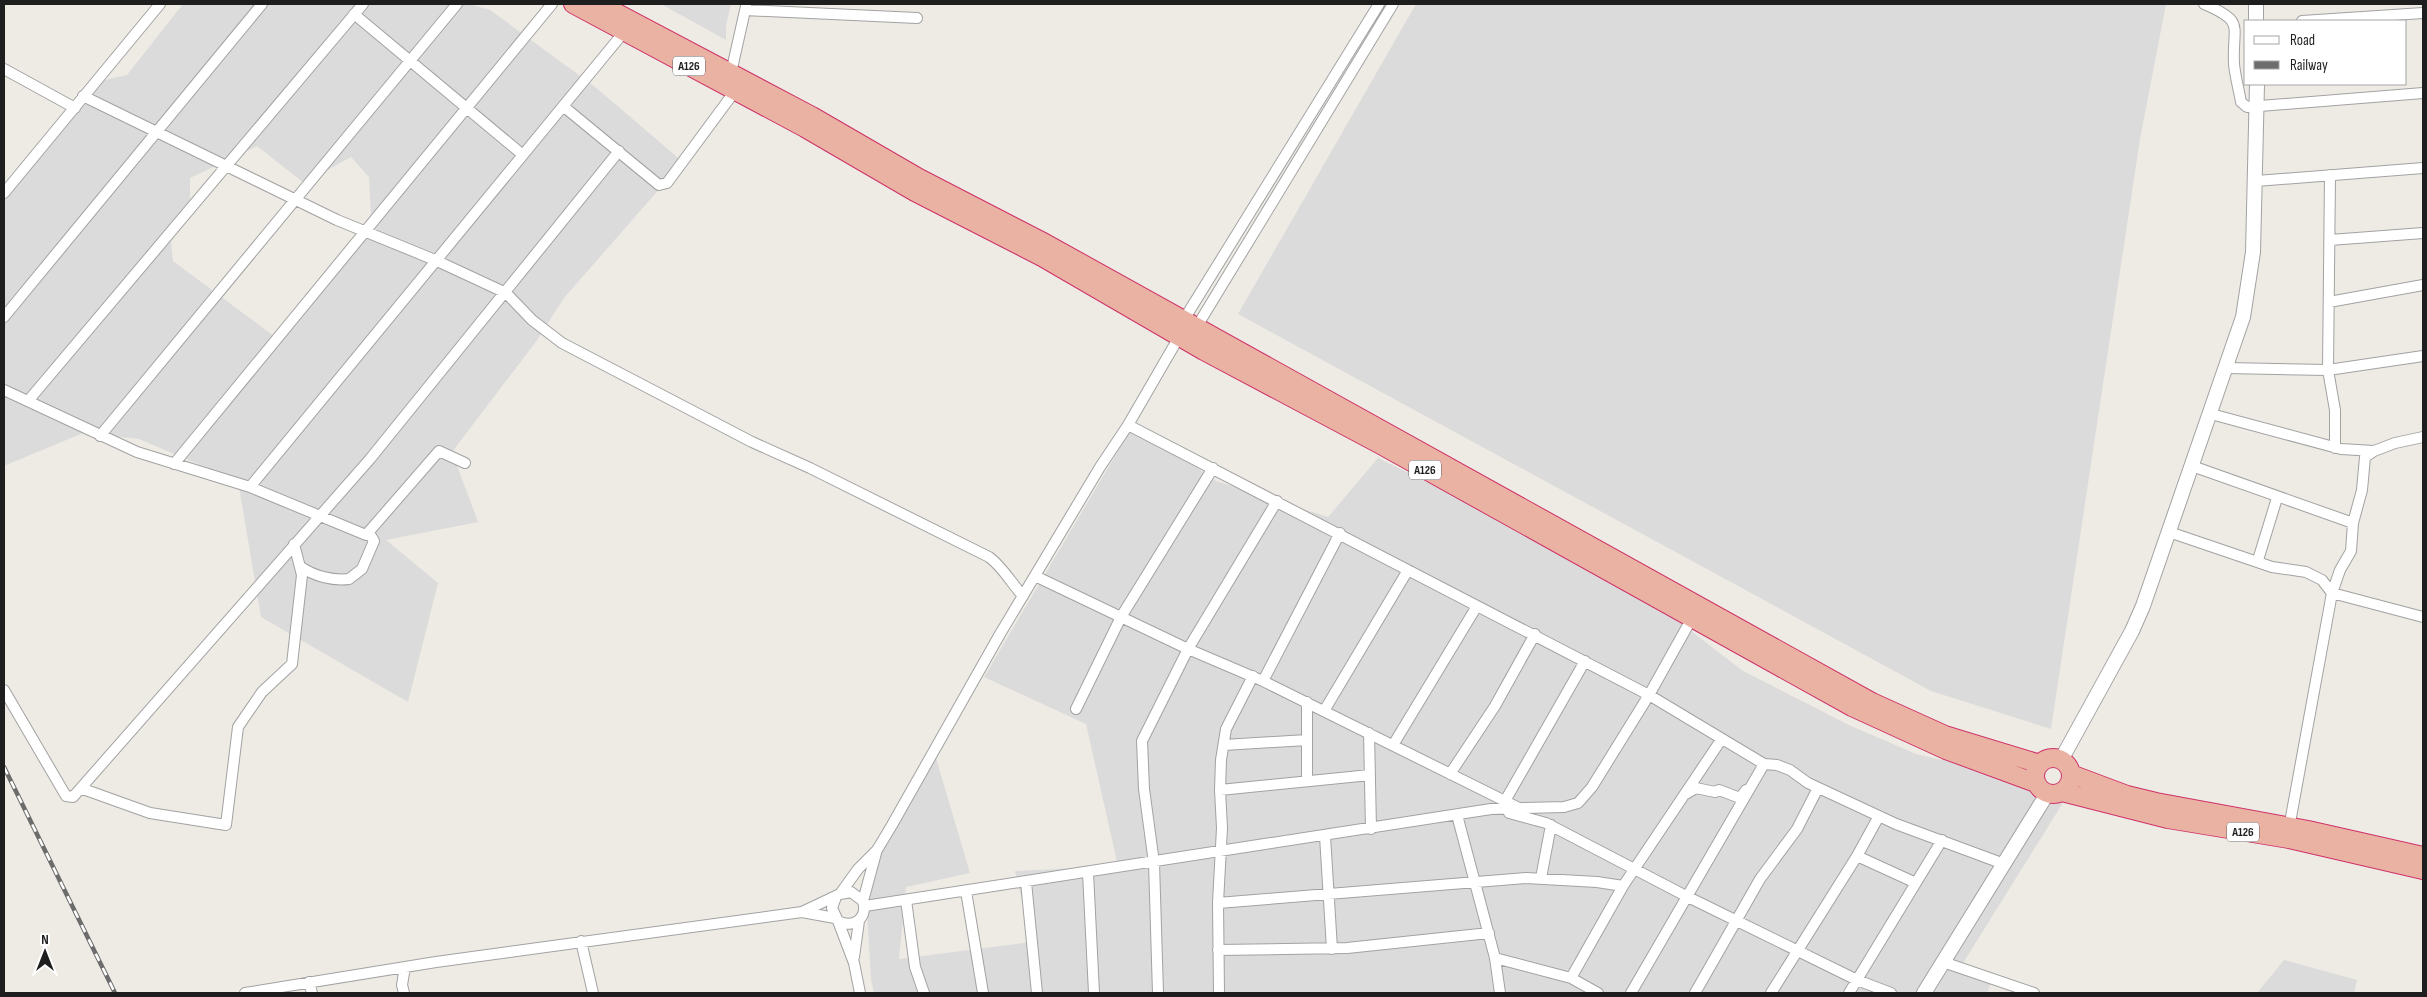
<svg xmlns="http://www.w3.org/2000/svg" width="2427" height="997" font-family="'Sofia Sans Condensed',sans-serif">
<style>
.residential{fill:#dcdbdb;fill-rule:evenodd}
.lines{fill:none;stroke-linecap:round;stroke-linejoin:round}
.minor-casing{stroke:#a2a2a2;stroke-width:12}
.tertiary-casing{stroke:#a2a2a2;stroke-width:16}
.trunk-casing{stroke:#ce3169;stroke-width:20}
.minor{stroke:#fff;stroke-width:10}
.tertiary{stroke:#fff;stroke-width:14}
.trunk{stroke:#eab2a3;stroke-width:18}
.rail-casing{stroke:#6c6c6c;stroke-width:4.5}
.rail{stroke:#fff;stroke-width:2.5;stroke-dasharray:8;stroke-linecap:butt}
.labels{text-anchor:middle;stroke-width:5;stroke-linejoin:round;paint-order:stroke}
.shield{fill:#fff;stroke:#626262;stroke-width:1}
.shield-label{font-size:12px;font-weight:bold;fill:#1e1e1e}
</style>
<rect width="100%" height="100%" fill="#eeebe5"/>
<path class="residential" d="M183 4H469L490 10 594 86 683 162 564 298 535 343 452 452 478 522 386 540 438 583 408 702 261 617 238 481 139 439 83 433 4 466V200L96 82 127 75ZM257 146 304 183 351 157 369 177 371 214 355 240 275 337 173 261 170 232 190 207V178Z
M661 4H731L726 25V40Z
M1416 4H2166L2140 139 2051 729 1931 691 1238 314Z
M1134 424 1216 481 1328 517 1378 458 1548 541 1635 588 1743 671 1851 726 1916 754 1967 766 2066 798 1963 963 1993 978 1987 993H874L871 979 865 878 936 758 970 873 906 887 899 959 1032 942 1015 871 1118 866 1086 724 984 677Z
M2284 960 2357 980 2354 993H2257Z"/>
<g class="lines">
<g class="minor-casing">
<path id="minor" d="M2204 4C2246 22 2232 25 2234 64 2235 76 2239 90 2241 102L2247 107 2423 93
M745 10 917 18
M354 14 523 155
M2302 21 2423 13
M4 69 75 108
M731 73 746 6
M83 96 337 220 435 260 506 293 532 320 562 343 752 442 810 468 989 557C1002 566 1012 584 1023 596
M563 106 659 185 667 183 735 91
M2330 175 2328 370 2335 410V448
M2256 181 2423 168
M4 193 160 4
M2330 240 2423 233
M2329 302 2423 285
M4 317 262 4
M1183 321 1379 4
M1196 328 1393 4
M2226 368 2328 370 2423 356
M4 390 137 452 250 487 366 535 439 451 465 463
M28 401 363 4
M2211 414 2341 449 2374 451 2395 443 2423 437
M1128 425 1649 695 1764 764 1777 765 1790 770 1808 783 1896 824 2004 864
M100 436 457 4
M174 464 552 4
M2192 466 2353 523
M250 487 624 32
M2169 532 2272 567 2306 572 2322 580 2332 593 2423 617
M2258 560 2277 498
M301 567C314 576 333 581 349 579L362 569 374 541 369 533
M1035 576 1188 649 1263 681 1519 808
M1263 681 1340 533
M4 690 66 796 73 797 370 459 619 151
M1076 709 1121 617 1213 468
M1324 711 1408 570
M1369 733 1371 829
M1224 745 1307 740
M1393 745 1477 606
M1450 774 1495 706 1535 634
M1307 780V702
M83 789 150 813 226 825 238 727 262 692 292 664 302 575 294 544
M1220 790 1370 775
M1684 795 1696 788 1715 792 1719 790 1740 798 1746 790
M1505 801 1585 661
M1509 813 1546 823 1686 896 1857 980 1891 993
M1457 815 1495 958 1500 993
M2289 828 2332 593 2340 570 2351 551 2353 523 2362 490 2365 457 2374 451
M1325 836 1332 949
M1857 856 1916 883
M1088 873 1094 993
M1541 878 1551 825
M1026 882 1037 993
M966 891 983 993
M840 894 858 869 877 850 892 825 1000 634 1100 467 1128 425 1179 337
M906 900 915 967 924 993
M863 901 876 853
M1218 903 1526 878 1597 882 1623 886
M865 906 1491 809 1564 807 1578 803 1592 787 1649 695 1692 618
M802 912 840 894 851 892 863 901C868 918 854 929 838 921L832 908 836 897
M838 921 854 963 860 993
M581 941 593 993
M1218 950 1347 948 1489 933
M854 957 859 921
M1495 958 1571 978 1598 993
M1943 962 2034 993
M1571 978 1623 886 1721 740
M309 982 312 993
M245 993 436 962 802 912 835 918
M404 993 402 985 405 967
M1158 993 1154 863 1144 789 1142 741 1188 649 1277 501
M1219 993 1218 903 1222 828 1220 790 1221 760 1226 729 1253 676
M1631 993 1764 764
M1695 993 1760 879 1797 829 1818 788
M1771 993 1857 856 1879 816
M1849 993 1942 840"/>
</g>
<g class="tertiary-casing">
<path id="tertiary" d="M2256 21V4
M2061 760 2132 631 2143 606 2243 317 2253 252 2257 84
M1924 993 2047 794"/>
</g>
<g class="trunk-casing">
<path id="trunk" d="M573 4 805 128 915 192 1042 257 1204 351 1381 445 1852 707 1946 750 2036 783
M600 4 812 116 919 178 1045 243 1872 702 1945 735 2040 764
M2035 776a18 18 0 1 1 36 0a18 18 0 1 1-36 0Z
M2071 774 2127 795 2156 802 2308 830 2423 856
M2062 792 2168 819 2289 839 2423 870"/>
</g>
<use href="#minor" class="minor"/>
<use href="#tertiary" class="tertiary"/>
<use href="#trunk" class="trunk"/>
<g class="rail-casing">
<path id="rail" d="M4 767 115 993"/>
</g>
<use href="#rail" class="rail"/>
</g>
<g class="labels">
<g class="shield">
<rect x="673" y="56.5" width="32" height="19" rx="4"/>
<rect x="1409" y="460.5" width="32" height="19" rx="4"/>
<rect x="2227" y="822.5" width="32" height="19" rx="4"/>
</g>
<g class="shield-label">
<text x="689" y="70">A126</text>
<text x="1425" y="474">A126</text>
<text x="2243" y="836">A126</text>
</g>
</g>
<rect width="2427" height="997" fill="none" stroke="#1e1e1e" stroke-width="10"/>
<rect x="2244" y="20" width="162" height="65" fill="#ffffff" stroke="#a5a5a5"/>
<rect x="2254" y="36" width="25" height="8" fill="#ffffff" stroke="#a5a5a5"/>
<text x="2290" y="45" font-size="15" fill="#1e1e1e">Road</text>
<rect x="2254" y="61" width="25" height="8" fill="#6c6c6c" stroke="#a5a5a5"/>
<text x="2290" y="70" font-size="15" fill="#1e1e1e">Railway</text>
<g transform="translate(45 952)" stroke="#ffffff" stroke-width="4" paint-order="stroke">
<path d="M0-4L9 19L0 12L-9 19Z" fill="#1e1e1e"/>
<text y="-8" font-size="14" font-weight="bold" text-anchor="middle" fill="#1e1e1e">N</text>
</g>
</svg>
